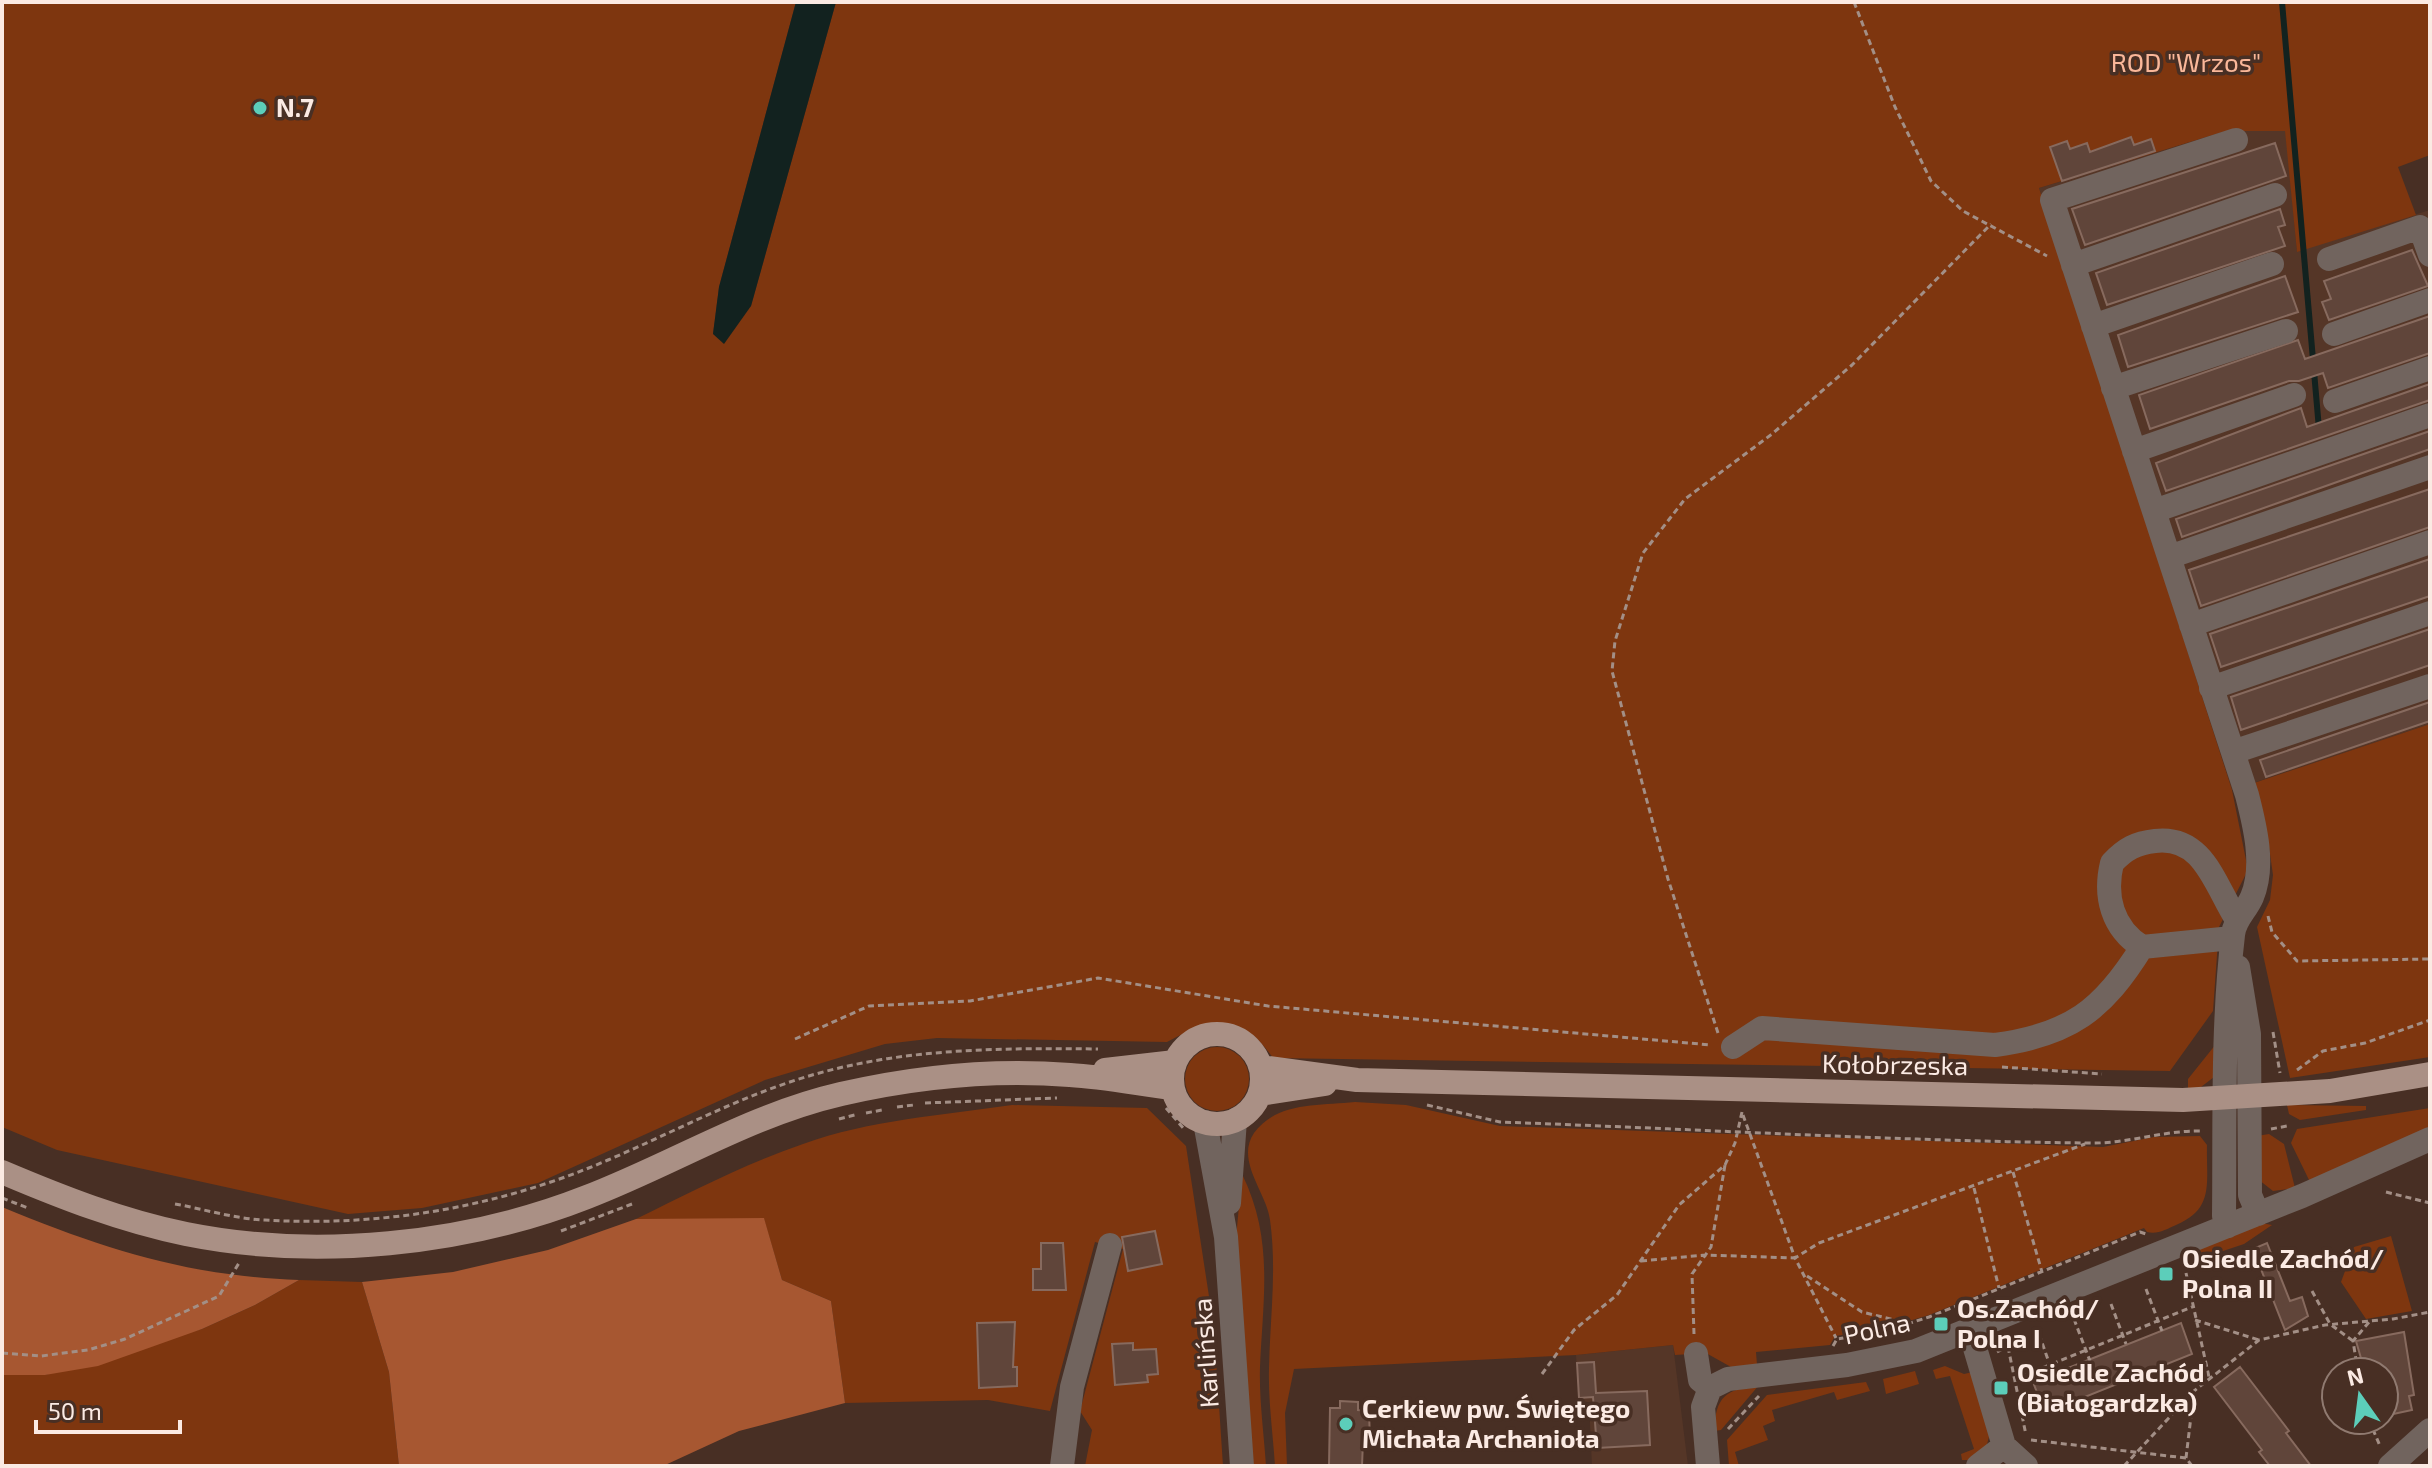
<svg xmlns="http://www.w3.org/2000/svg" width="2432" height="1468" font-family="'Exo 2',sans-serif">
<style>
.built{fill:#553627}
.green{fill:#7e360f}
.forest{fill:#a75731}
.water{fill:#12221f}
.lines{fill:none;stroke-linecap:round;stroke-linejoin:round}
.stream{stroke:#12221f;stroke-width:6}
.building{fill:#60453a;stroke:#876a5e;stroke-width:2}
.path{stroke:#a38f86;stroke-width:3;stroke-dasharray:6 4;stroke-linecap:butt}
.minor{stroke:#71645e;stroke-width:24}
.major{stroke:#aa9085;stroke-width:24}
.poi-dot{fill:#5cceba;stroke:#482f24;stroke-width:3}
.labels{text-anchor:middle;stroke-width:7;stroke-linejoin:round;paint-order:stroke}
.park-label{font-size:26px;fill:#fab799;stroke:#482f24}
.poi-label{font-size:26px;font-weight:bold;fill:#fbeae3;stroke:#482f24;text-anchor:start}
.street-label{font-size:26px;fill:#fbeae3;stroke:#482f24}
</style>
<rect width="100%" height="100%" fill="#482f24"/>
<path class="built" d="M2226 131H2286L2297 251 2430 210V724L2232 790 2039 188Z
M1673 1345 1688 1466H1592L1589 1402H1579L1576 1355Z"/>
<path class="green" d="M2 2H796L719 287 713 334 751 306 836 2H2430V155L2398 167 2416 215 2297 252 2285 131H2226L2039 188 2232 790 2248 870 2219 927 2213 1011 2170 1071 1273 1058C1241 1012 1212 1017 1167 1042L937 1038 885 1044 765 1080 538 1183 422 1208 348 1214 57 1150 2 1127Z
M2430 724V1057L2290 1078 2257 927 2270 900 2273 875 2267 833 2254 783Z
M2216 1044 2214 1077 2201 1087 2188 1090V1079Z
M1185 1079a32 32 0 1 1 64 0a32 32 0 1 1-64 0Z
M1355 1102 1406 1105 1500 1126 2103 1147 2154 1137 2200 1136 2207 1145C2206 1182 2215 1209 2176 1225 2167 1229 2157 1235 2147 1232L2144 1228 1929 1315 1882 1329 1835 1336 1830 1345 1756 1352 1757 1365 1731 1367 1706 1353 1675 1355 1673 1345 1576 1355 1294 1369 1285 1413 1287 1466H1275C1273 1434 1268 1400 1269 1368 1270 1318 1277 1270 1270 1220 1267 1193 1235 1161 1254 1133 1278 1101 1319 1106 1355 1102Z
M1012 1105 1147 1108 1186 1146 1214 1329 1223 1466H1085L1092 1430 1080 1411 1123 1249 1095 1242 1050 1411 988 1400 845 1403 831 1301 782 1280 764 1219H636C691 1192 745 1164 803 1144 869 1120 944 1115 1012 1105Z
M2287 1105 2366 1106V1110L2300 1120 2289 1114Z
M2430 1108V1129L2310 1182 2291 1143 2297 1129Z
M2269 1134 2284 1144 2295 1188 2273 1191 2259 1180 2257 1136Z
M1242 1174C1274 1239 1263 1298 1260 1367 1259 1400 1264 1434 1266 1466H1251L1236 1238Z
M2261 1223 2272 1225 2244 1244 2202 1258 2198 1249Z
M2391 1236 2412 1311 2366 1319 2341 1282 2354 1247Z
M299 1280 362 1282 389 1372 399 1466H2V1375H45L202 1329 255 1305Z
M1945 1366 1964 1374 1973 1372 1990 1433 1986 1448 1973 1460H1962L1961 1454 1974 1449 1950 1376 1936 1379 1933 1370Z
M1915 1371 1919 1384 1886 1394 1883 1379Z
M1866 1382 1870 1391 1837 1400 1834 1392 1772 1410 1775 1421 1763 1426 1768 1440 1735 1452 1739 1466H1729L1727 1440 1767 1395Z
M1759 1385 1721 1430 1714 1431C1716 1396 1725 1390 1759 1385Z"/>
<path class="forest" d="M2 1207C104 1249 187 1276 299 1280L255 1305 202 1329 98 1366 45 1375H2Z
M764 1218 782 1280 831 1301 845 1403 739 1431 663 1466H399L389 1372 362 1282 453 1272 548 1250 636 1219Z"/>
<path class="water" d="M796 2H836L751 306 724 344 713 334 719 287Z"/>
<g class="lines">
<path class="stream" d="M2282 2 2319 429"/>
</g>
<path class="building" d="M2131 137 2134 145 2151 139 2155 151 2062 181 2050 147 2067 141 2070 149 2087 143 2090 152Z
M2275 143 2286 176 2085 245 2072 209Z
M2280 209 2285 225 2278 227 2285 246 2107 305 2096 273Z
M2412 250 2428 286 2329 320 2322 302 2331 299 2324 281Z
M2285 276 2298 312 2128 367 2118 335Z
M2430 316V353L2328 388 2323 373 2299 381H2289L2150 429 2139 395 2298 340 2305 359Z
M2430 384V400L2166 491 2156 463 2301 408 2307 427Z
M2430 431V449L2182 537 2176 519Z
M2430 489V527L2201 606 2189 570Z
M2430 559V596L2221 667 2210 634Z
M2430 629V665L2241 730 2231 697Z
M2430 702V721L2266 777 2260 760Z
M1155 1231 1162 1264 1128 1271 1122 1237Z
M1041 1243H1063L1066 1290H1033V1269H1041Z
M2267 1243 2290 1301 2302 1297 2308 1316 2285 1330 2253 1249Z
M1015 1322 1013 1367H1017V1386L979 1388 977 1323Z
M2181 1323 2192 1354 2045 1413 2033 1382Z
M2404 1332 2414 1395 2409 1396 2412 1410 2384 1416V1372H2365L2356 1341Z
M1133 1343V1350L1156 1349 1158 1374 1147 1375 1148 1382 1115 1385 1112 1344Z
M1594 1362 1596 1393 1647 1391 1650 1445 1597 1448 1593 1397 1579 1398 1577 1363Z
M2240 1367 2289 1431 2286 1433 2311 1466H2270L2259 1452 2262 1450 2214 1387Z
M1340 1401 1358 1402V1410L1369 1411 1370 1441H1363L1362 1466H1329L1330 1408H1340Z"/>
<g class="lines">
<path class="path" d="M1854 2 1895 107 1931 181 1963 211 2047 256
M2268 916 2272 932 2297 961 2430 959
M2273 1032 2280 1073
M1718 1033 1668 879 1612 671 1615 641 1643 553 1685 499 1772 434 1852 365 1991 224
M795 1039 869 1006 970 1001 1098 978 1268 1006 1711 1045
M2002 1067 2102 1074
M2297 1070 2323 1051 2365 1043 2430 1020
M925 1103 1057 1098
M1427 1105 1500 1122C1696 1129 1893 1141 2089 1143 2128 1144 2163 1130 2203 1131
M897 1107 914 1105
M1166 1108 1184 1129
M866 1113 882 1110
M1743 1115 1795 1258 1819 1243 2085 1144
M839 1119 858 1114
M2271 1129 2287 1126
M2013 1172 2042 1272
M1974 1188 1999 1288
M2386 1192 2430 1203
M2 1198 28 1208
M175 1204C204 1209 235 1219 265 1220 383 1227 499 1207 608 1160 681 1129 749 1091 827 1071 915 1048 1007 1048 1098 1049
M561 1231 632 1204
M1641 1261 1705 1255 1795 1258 1836 1338
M2186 1273 2209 1377
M1807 1276 1862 1312 1907 1323
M2146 1289 2162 1331
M2312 1291 2330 1324 2353 1341
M2111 1304 2126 1344
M2074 1319 2090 1361
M2195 1320 2259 1340
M1694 1334 1692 1274 1711 1247 1725 1165
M2039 1334 2053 1374
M2006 1337 2026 1435
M1833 1346 1837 1339 1882 1332 1929 1317 2140 1232 2146 1234
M1997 1352 2008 1346
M2 1353 41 1356 88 1350 125 1339 219 1296 239 1263
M2358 1372 2353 1341 2370 1321
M1542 1374 1574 1330 1617 1295 1679 1205 1725 1165 1735 1143 1742 1112
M2015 1379 2192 1307
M2369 1420 2380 1446
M1728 1429 1759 1396
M2031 1440 2186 1458 2192 1466
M2186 1458 2194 1391
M2124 1466 2194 1391 2259 1340 2325 1325 2393 1319 2430 1312"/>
<path class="minor" d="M2329 259 2420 227 2430 255
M2073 265 2275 195
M2093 326 2272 264
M2334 334 2430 300
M2113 388 2286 331
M2335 401 2430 368
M2134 451 2294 395
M2154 511 2430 415
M2169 557 2430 467
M2191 625 2430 542
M2211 688 2430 613
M2233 752 2430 686
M2142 947C2112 928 2104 896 2112 863 2125 849 2136 843 2155 841 2204 835 2215 886 2237 920
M2238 967 2249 1034 2250 1195 2258 1214
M1733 1047 1762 1028 1995 1045C2070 1035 2103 1010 2142 947L2232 938
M1205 1122 1226 1237 1242 1466
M1229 1203 1235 1120
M2228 1226 2224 1216C2225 1123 2222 1028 2233 935 2234 920 2246 911 2252 897 2265 866 2255 826 2247 795L2052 200 2236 140
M1970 1331 2004 1446 1978 1466
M1696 1354 1700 1380 1710 1388
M1710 1388 1728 1379 1847 1365 1916 1351 2302 1196 2430 1139
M2004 1446 2026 1466
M1062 1466 1072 1387 1110 1245
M1708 1466 1703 1407 1710 1388
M2390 1466 2430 1430"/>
<path class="major" d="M1172 1079a45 45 0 1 1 90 0a45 45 0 1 1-90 0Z
M1261 1067 1357 1080 2183 1100 2330 1091 2430 1074
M1105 1070 1175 1062
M1260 1094 1325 1084
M2 1172C61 1197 122 1221 186 1234 315 1260 465 1245 587 1197 673 1164 750 1115 841 1094 915 1077 994 1069 1070 1075 1105 1077 1139 1084 1173 1088"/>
</g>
<g class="poi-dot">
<circle cx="260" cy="108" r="8"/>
<rect x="2158" y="1266" width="16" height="16" rx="4"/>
<rect x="1933" y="1316" width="16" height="16" rx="4"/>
<rect x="1993" y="1380" width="16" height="16" rx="4"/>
<circle cx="1346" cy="1424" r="8"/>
</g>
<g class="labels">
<g class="park-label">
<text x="2186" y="72">ROD "Wrzos"</text>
</g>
<g class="poi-label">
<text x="276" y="117">N.7</text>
<text x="2182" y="1268">Osiedle Zachód/<tspan x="2182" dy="30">Polna II</tspan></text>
<text x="1957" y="1318">Os.Zachód/<tspan x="1957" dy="30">Polna I</tspan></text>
<text x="2017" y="1382">Osiedle Zachód<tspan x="2017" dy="30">(Białogardzka)</tspan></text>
<text x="1362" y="1418">Cerkiew pw. Świętego<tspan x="1362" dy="30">Michała Archanioła</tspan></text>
</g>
<g class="street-label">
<text transform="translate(1895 1065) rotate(1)" y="9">Kołobrzeska</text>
<text transform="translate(1877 1329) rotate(-12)" y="9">Polna</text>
<text transform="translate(1206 1353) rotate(-94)" y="9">Karlińska</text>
</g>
</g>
<rect width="2432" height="1468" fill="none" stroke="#fbeae3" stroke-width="8"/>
<g transform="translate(2360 1396) rotate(346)"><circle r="38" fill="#482f24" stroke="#907a70" stroke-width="2"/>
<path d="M0-6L14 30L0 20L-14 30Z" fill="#5cceba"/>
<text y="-12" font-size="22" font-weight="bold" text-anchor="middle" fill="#fbeae3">N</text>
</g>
<path d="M36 1420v12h144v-12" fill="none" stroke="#fbeae3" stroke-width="4"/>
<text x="48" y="1420" font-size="24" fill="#fbeae3" stroke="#482f24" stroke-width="6" paint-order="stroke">50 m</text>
</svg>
